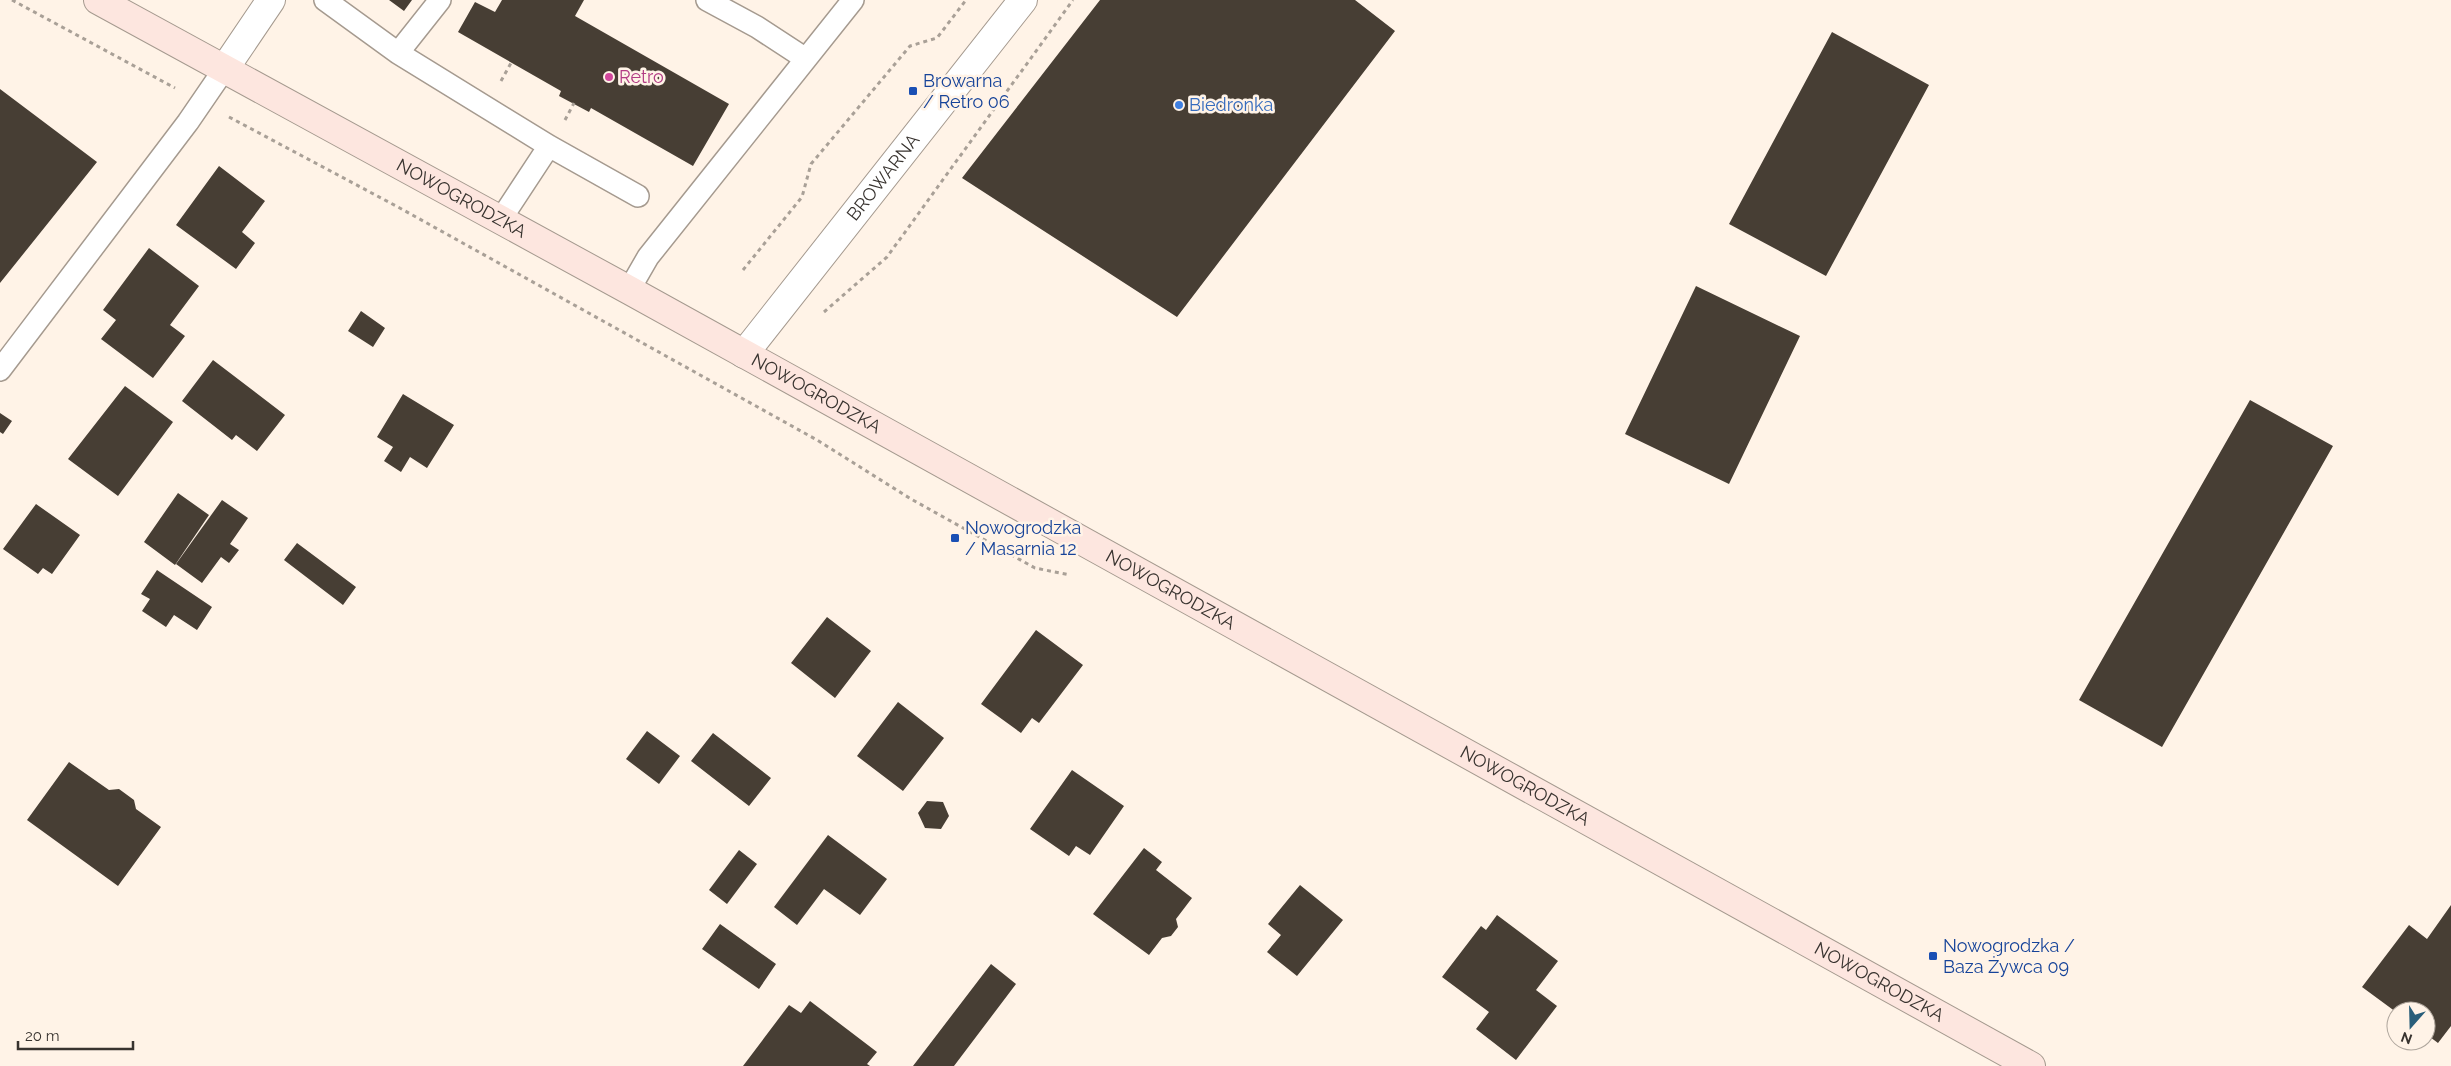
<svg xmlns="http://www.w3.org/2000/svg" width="2451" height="1066" font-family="Raleway,sans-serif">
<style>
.building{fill:#473e34}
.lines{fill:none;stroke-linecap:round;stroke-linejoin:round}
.service-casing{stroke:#a59a8f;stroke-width:24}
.minor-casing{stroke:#a59a8f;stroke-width:30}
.tertiary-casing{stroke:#a59a8f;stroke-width:30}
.secondary-casing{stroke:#a59a8f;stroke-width:30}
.path{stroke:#a9a097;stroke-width:3;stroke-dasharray:4 4;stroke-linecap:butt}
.service{stroke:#fff;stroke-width:21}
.minor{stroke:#fff;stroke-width:28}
.tertiary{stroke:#fff;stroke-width:28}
.secondary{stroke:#fde6df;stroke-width:28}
.hotel-dot{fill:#d1479c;stroke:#fff3e7;stroke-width:2}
.transit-dot{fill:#1a4fb4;stroke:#fff3e7;stroke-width:2}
.shop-dot{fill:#3f7fe0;stroke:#fff3e7;stroke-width:2}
.labels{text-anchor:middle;stroke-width:5;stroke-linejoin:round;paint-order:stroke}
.hotel-label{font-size:18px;fill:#b23c85;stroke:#fff3e7;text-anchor:start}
.transit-label{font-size:18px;fill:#164399;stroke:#fff3e7;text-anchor:start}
.shop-label{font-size:18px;fill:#366cbe;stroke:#fff3e7;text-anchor:start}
.street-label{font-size:18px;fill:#38332f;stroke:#fff3e7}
</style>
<rect width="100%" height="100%" fill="#fff3e7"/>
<path class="building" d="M389 0H412L404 11Z
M502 0H584L575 16 729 104 693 166 591 108 589 112 559 96 561 91 458 32 475 2 495 12Z
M1100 0H1355L1395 31 1177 317 962 178Z
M1832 32 1929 85 1826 276 1729 224Z
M0 89 97 162 0 283Z
M219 166 265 201 242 232 255 243 236 269 176 225Z
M149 248 199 286 170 325 185 336 153 378 101 339 116 320 103 310Z
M1696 286 1800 336 1729 484 1625 434Z
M361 311 385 328 373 347 348 331Z
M213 360 285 415 257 451 236 435 232 440 182 401Z
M125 386 173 422 118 496 68 459Z
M403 394 454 425 427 468 410 457 401 472 384 461 393 447 377 437Z
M2250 400 2333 446 2162 747 2079 700Z
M0 413 12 421 3 434 0 432Z
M178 493 209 515 175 565 144 542Z
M222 500 248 518 230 544 239 550 229 563 221 557 202 583 176 564Z
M36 504 80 535 52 574 43 568 38 574 3 549Z
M297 543 356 587 343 605 284 560Z
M157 570 212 607 197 630 174 615 166 627 142 611 150 599 141 594Z
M827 617 871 651 835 698 791 663Z
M1036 630 1083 665 1039 723 1032 718 1021 733 981 704Z
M898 702 944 738 903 791 857 756Z
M647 731 680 756 659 784 626 759Z
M713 733 771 778 749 806 691 761Z
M69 762 109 790 119 789 134 800 136 809 161 827 118 886 27 820Z
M1072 770 1124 806 1090 855 1076 846 1069 856 1030 829Z
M927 801 943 802 949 816 941 829 925 828 918 813Z
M828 835 887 879 860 915 824 889 797 925 774 907Z
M1144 848 1162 862 1156 870 1192 898 1176 919 1178 927 1171 936 1162 938 1149 955 1093 914Z
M739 850 757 864 727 904 709 890Z
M1300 885 1343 920 1297 976 1267 952 1281 935 1268 924Z
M2451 905V1026L2438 1043 2426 1034V1011L2396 1012 2362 987 2409 925 2427 939Z
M1497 915 1558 961 1536 990 1557 1006 1516 1060 1476 1029 1489 1012 1442 977 1481 926 1486 930Z
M720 924 776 964 759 989 702 949Z
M991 964 1016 984 954 1066H913Z
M810 1001 877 1052 867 1064 870 1066H743L789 1005 801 1013Z"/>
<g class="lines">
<g class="service-casing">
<path id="service" d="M325 0 398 53
M440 0 398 53 549 146 638 196
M707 0 757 27 806 59
M501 219 549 146
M629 290 648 257 853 0
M0 370 188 122 225 68"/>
</g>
<g class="minor-casing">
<path id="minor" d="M225 68 271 0"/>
</g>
<g class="tertiary-casing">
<g id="tertiary">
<path id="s1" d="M744 354 1023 0"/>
</g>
</g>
<g class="secondary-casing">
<g id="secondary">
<path id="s2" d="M98 0 629 290 2031 1066"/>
</g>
</g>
<path class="path" d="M12 0 175 88
M501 81 511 63
M229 117 398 207 817 440 911 499 1035 568 1070 575
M565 120 574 103
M743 270 802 197 811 164 910 46 937 38 966 0
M824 312 887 257 1073 0"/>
<use href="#service" class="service"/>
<use href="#minor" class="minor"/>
<use href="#tertiary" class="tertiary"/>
<use href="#secondary" class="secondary"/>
</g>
<circle class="hotel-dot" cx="609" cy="77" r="5"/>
<g class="transit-dot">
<rect x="908" y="86" width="10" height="10" rx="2.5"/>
<rect x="950" y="533" width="10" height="10" rx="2.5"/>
<rect x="1928" y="951" width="10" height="10" rx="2.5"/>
</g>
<circle class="shop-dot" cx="1179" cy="105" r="5"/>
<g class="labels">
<g class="hotel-label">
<text x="619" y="83">Retro</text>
</g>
<g class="transit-label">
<text x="923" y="87">Browarna<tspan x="923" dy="21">/ Retro 06</tspan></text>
<text x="965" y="534">Nowogrodzka<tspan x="965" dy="21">/ Masarnia 12</tspan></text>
<text x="1943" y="952">Nowogrodzka /<tspan x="1943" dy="21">Baza Żywca 09</tspan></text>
</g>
<g class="shop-label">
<text x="1189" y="111">Biedronka</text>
</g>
<g class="street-label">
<text dy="6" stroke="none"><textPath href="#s1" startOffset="225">BROWARNA</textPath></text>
<text dy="6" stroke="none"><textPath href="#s2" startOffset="414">NOWOGRODZKA</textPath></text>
<text dy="6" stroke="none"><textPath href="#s2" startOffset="819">NOWOGRODZKA</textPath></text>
<text dy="6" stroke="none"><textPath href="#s2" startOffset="1224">NOWOGRODZKA</textPath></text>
<text dy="6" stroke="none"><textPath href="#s2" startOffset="1629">NOWOGRODZKA</textPath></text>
<text dy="6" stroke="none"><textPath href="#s2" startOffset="2034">NOWOGRODZKA</textPath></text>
</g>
</g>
<g transform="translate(2411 1026) rotate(200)"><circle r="24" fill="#fff3e7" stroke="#afa69d"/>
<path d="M0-4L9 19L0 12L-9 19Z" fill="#295e7a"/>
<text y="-8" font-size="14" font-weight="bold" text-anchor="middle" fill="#38332f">N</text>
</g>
<path d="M18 1041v8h115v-8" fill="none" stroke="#38332f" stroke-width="2.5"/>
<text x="25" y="1041" font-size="15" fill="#38332f" stroke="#fff3e7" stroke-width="4" paint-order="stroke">20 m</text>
</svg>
